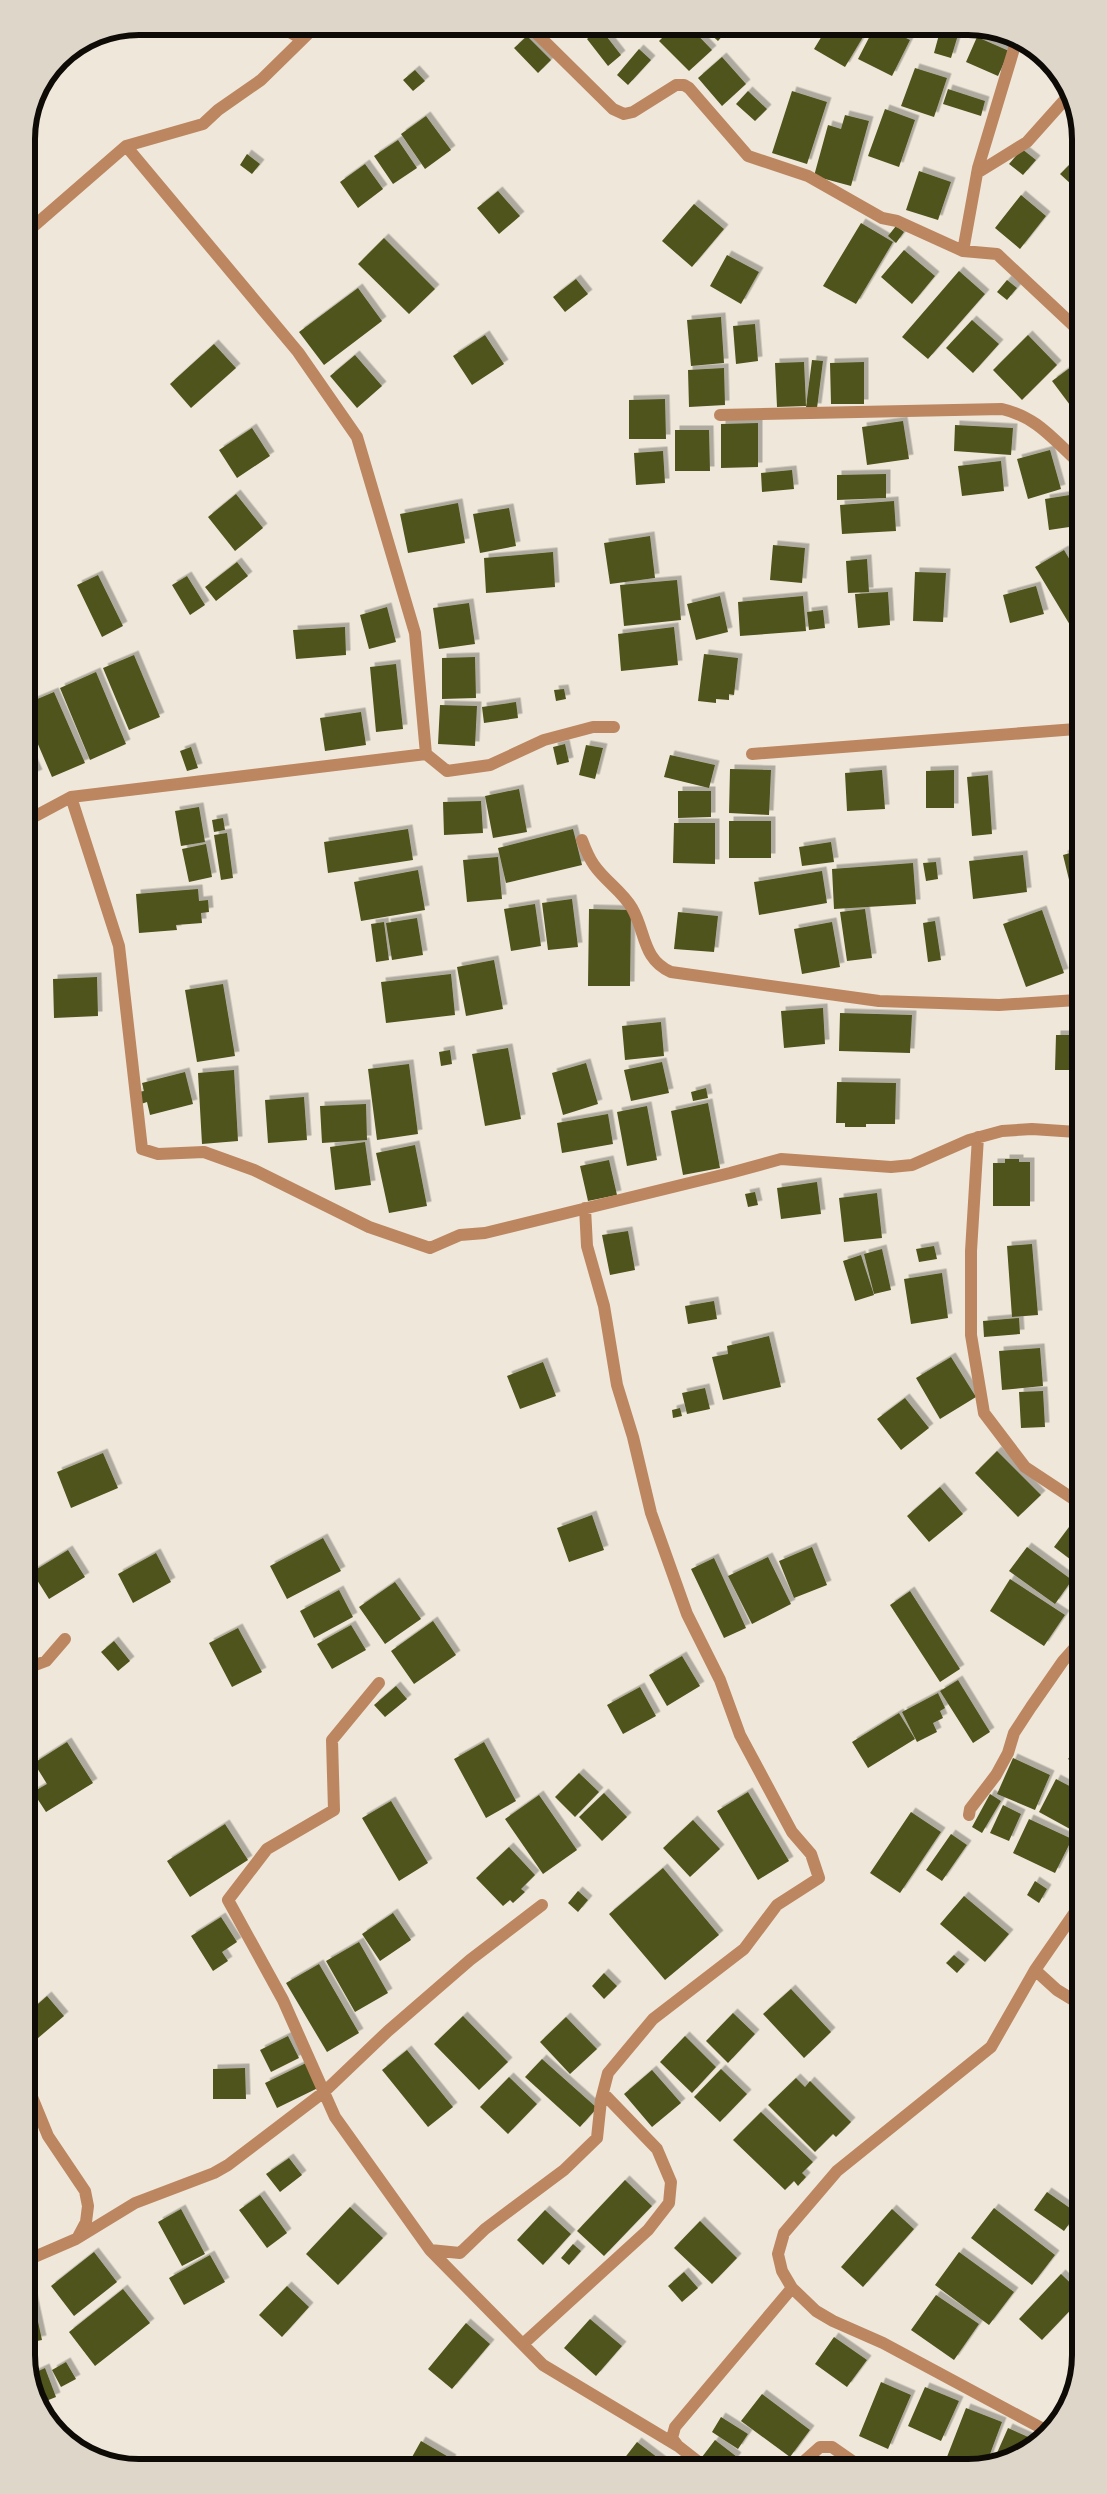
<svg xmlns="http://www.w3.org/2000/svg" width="1107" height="2494" font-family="'Golos Text',sans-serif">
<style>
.building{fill:#4f531c;filter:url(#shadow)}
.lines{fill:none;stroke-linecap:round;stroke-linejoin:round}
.minor{stroke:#bc8661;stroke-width:12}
.rim{fill:none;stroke:#0e0b07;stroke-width:6}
</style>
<defs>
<filter id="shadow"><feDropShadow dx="4.5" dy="-4.5" stdDeviation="0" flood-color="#0004"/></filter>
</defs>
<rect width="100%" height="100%" fill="#efe8da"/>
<path class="building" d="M674 26H689L712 50 689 71 659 41Z
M710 26H731L718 41 706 30Z
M828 26H844L863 37 845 67 814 49Z
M875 26H882L910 40 892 76 858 59Z
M600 28 621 55 608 66 587 39Z
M940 31 958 35 951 58 934 53Z
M527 36 551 60 538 73 514 48Z
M977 37 1009 51 998 76 966 62Z
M639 49 651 60 628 85 617 75Z
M1041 56 1051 69 1060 82 1043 71 1045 67 1037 63Z
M722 57 746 84 722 106 698 78Z
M915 68 947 78 934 117 901 106Z
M415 70 425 81 413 91 403 80Z
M948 89 985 101 981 116 943 104Z
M748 91 767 109 755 121 736 104Z
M792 91 827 102 807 164 772 153Z
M885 109 915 120 899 167 868 156Z
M845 115 869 121 851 186 814 176 828 125 841 129Z
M426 116 451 150 425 169 401 134Z
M398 140 417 168 393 184 374 156Z
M1022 149 1036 160 1023 175 1009 164Z
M247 154 260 164 252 174 240 165Z
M1075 159V180L1071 184 1060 174Z
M365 164 383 189 358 208 340 182Z
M919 171 951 182 938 220 906 210Z
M498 191 520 216 499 234 477 208Z
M1021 195 1046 216 1020 249 995 228Z
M694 204 724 229 692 267 662 241Z
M861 223 893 242 856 304 823 286Z
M896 226 904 232 896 243 888 236Z
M384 238 435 289 409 314 358 264Z
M904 250 935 276 912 304 881 277Z
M727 255 759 272 741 304 710 286Z
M959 271 985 294 928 359 902 337Z
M576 279 588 294 565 312 553 297Z
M1007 280 1017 288 1007 300 997 292Z
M358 288 382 321 324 365 299 332Z
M721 317 724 363 691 366 687 320Z
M972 320 999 344 973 373 946 348Z
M755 324 758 361 736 364 733 326Z
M485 335 504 364 472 385 453 356Z
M1028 335 1057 365 1022 400 993 370Z
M214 344 236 368 191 408 170 384Z
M355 355 382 386 357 408 330 376Z
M812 360 823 361 817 408 806 407Z
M804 362 806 406 777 407 775 363Z
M864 362V404H831L830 363Z
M1075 364 1076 407 1073 409 1052 381Z
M724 368 725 405 689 407 688 370Z
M665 399 666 439H629V400Z
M903 421 909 459 867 465 862 427Z
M758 423V467L721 468V424Z
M955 425 1013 428 1011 455 954 451Z
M252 428 270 456 237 478 219 450Z
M675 430H709L710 471H675Z
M1050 450 1061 489 1028 499 1017 459Z
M663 451 665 483 636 485 634 453Z
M1001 461 1004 491 962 496 958 466Z
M792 470 794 489 762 492 761 473Z
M886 474V498L837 500V475Z
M236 494 263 528 235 551 208 517Z
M1076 494V526L1049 530 1045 499Z
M894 501 896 531 842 534 840 505Z
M458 503 465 543 408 553 400 514Z
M509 508 516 546 480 553 473 514Z
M650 536 655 578 610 584 604 543Z
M773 545 805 548 802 583 770 580Z
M1064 550 1076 570V621L1070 625 1035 567Z
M553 552 555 587 486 593 484 558Z
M867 559 869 592 848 593 846 561Z
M237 562 248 576 216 601 205 587Z
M915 572 946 573 943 622 913 621Z
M98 575 123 626 102 637 77 585Z
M187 576 205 605 190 615 172 585Z
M677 580 681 620 624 626 620 585Z
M1036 586 1044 614 1010 623 1003 595Z
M888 592 890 625 858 628 855 594Z
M720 596 728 632 696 640 687 604Z
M803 596 806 631 740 636 738 602Z
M469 603 475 644 439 649 433 608Z
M387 607 396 642 369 649 360 615Z
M823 610 825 628 809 630 807 612Z
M345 627 346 655 296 659 293 630Z
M674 627 678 665 621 671 618 634Z
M704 654 738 658 734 695 729 694V700L716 699V703L698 701Z
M134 655 160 717 129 730 103 668Z
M475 657 476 698 442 699V658Z
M396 664 403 729 376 732 370 667Z
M96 672 126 744 90 760 60 688Z
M564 689 566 699 556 701 554 690Z
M54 692 85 763 52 777 28 721V703Z
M516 702 518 718 484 723 482 707Z
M440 705 477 706 475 746 438 744Z
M361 712 366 745 325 751 320 718Z
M565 744 569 762 557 765 553 747Z
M586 745 603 748 595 779 579 775Z
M191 747 198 768 187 771 180 751Z
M28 751 38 774 28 778Z
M670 755 715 765 709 788 664 777Z
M730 769 771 770 769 815 729 813Z
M882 770 885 809 847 811 845 773Z
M954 770V808H926V771Z
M988 775 992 834 972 836 967 777Z
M519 789 527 832 493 838 485 796Z
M678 791H711V817L678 818Z
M481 801 483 833 444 835 443 802Z
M199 807 205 842 181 846 175 811Z
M223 818 225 830 214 832 212 820Z
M729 821H771V858H729Z
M674 823H715V864L673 863Z
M408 829 413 860 328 873 324 842Z
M573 829 582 865 506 883 498 848Z
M227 833 233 878 221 880 214 835Z
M831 842 834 862 802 866 799 847Z
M206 844 212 877 189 882 182 849Z
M1077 851V891L1072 892 1063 855Z
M1023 855 1027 892 973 899 969 861Z
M498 857 502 899 467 902 463 860Z
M936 862 938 879 926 881 923 863Z
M913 863 916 904 834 909 832 869Z
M418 870 425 910 361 921 354 882Z
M822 871 827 903 759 915 754 882Z
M198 889 199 901 208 900 209 912 201 913 202 923 176 925 177 930 139 933 136 894Z
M572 899 578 947 548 950 542 903Z
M535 904 541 946 511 951 504 909Z
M589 909 631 910 630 986H588Z
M865 909 872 958 847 961 840 912Z
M1042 910 1064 973 1026 987 1003 924Z
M678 912 718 916 714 952 674 949Z
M417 918 423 955 392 960 386 923Z
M935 921 941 960 928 962 923 923Z
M384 922 389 960 376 962 371 924Z
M832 922 840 967 802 974 794 929Z
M494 960 503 1009 466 1016 457 967Z
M451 974 455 1015 386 1023 381 982Z
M97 977 98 1016 54 1018 53 979Z
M223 984 235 1056 197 1062 185 990Z
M823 1008 825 1044 784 1048 781 1011Z
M840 1013 912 1015 910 1053 839 1051Z
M661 1022 664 1056 625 1060 622 1026Z
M1056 1035H1077V1070H1055Z
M508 1048 521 1119 485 1126 472 1054Z
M450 1050 452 1064 441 1066 439 1052Z
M662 1062 669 1093 631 1101 624 1070Z
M586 1063 598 1104 563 1115 552 1073Z
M409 1064 418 1134 377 1140 368 1069Z
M234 1070 238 1141 202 1144 198 1073Z
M185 1072 193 1104 150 1115 147 1102 141 1104 138 1092 144 1091 142 1083Z
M837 1082 896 1083 895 1124H866V1127H845V1123H836Z
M706 1088 708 1098 693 1101 691 1092Z
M304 1097 307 1140 268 1143 265 1100Z
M708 1103 720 1168 683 1175 671 1111Z
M366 1104 367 1140 322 1143 320 1106Z
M647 1106 657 1160 627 1166 617 1112Z
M608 1114 613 1144 562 1153 557 1123Z
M365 1142 371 1185 335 1190 330 1147Z
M415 1145 427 1206 389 1213 376 1153Z
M1005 1159H1019V1162H1030V1206H993V1163H1005Z
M609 1160 617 1195 588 1201 580 1166Z
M817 1182 821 1214 781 1219 777 1188Z
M755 1192 758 1205 748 1207 745 1194Z
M877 1193 882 1238 844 1242 839 1198Z
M628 1231 635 1270 610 1275 602 1235Z
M1032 1244 1038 1315 1012 1317 1007 1246Z
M934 1246 937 1259 919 1262 916 1249Z
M882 1249 891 1290 874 1294 864 1254Z
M861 1255 874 1295 855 1301 843 1261Z
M942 1273 948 1318 911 1324 904 1279Z
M714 1301 717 1319 688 1324 685 1306Z
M1019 1318 1020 1334 984 1337 983 1321Z
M769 1336 781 1387 723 1400 712 1357 728 1354 727 1346Z
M1040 1348 1043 1386 1002 1390 999 1351Z
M951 1357 976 1397 940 1419 916 1378Z
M543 1362 556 1396 520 1409 507 1376Z
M705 1388 710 1409 687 1414 682 1393Z
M1043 1391 1045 1427 1021 1428 1019 1392Z
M905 1398 929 1428 901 1450 877 1419Z
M680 1408 682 1416 673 1418 672 1410Z
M997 1451 1041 1495 1018 1517 975 1473Z
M103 1453 118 1488 71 1508 57 1472Z
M940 1487 963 1514 929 1542 907 1516Z
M592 1515 604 1550 569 1562 557 1528Z
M1078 1515 1079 1532V1566L1054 1547Z
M323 1538 341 1571 287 1599 270 1566Z
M812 1547 827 1585 794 1598 779 1561Z
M1027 1547 1072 1580 1055 1604 1009 1571Z
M68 1550 85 1577 49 1599 32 1572Z
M156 1553 171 1582 133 1603 118 1574Z
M768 1557 791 1604 752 1624 728 1576Z
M714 1558 746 1628 724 1638 691 1569Z
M1010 1579 1065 1615 1044 1646 990 1611Z
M395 1582 421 1619 385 1644 359 1607Z
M339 1590 353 1617 314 1638 300 1611Z
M910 1591 960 1669 940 1682 890 1605Z
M433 1621 456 1655 414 1684 391 1651Z
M351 1625 366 1650 332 1669 317 1644Z
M238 1628 262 1672 232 1687 209 1643Z
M114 1641 130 1661 118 1671 101 1652Z
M682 1656 700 1686 667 1706 649 1675Z
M958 1680 990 1732 973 1743 940 1691Z
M396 1686 407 1699 385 1717 374 1705Z
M640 1687 656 1716 623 1734 607 1705Z
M938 1693 945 1708 940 1711 943 1718 933 1723 937 1732 917 1742 902 1712Z
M899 1713 915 1739 868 1768 852 1742Z
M67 1742 93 1783 46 1812 33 1792 47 1784 34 1763Z
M484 1742 516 1801 486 1818 454 1759Z
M1076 1748 1079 1749V1766L1068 1759Z
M1013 1758 1050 1775 1035 1810 997 1794Z
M579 1773 599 1792 575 1817 555 1797Z
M1056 1779 1079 1791V1811L1070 1829 1039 1812Z
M748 1792 789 1861 758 1880 717 1811Z
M604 1793 627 1817 602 1841 579 1817Z
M990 1794 1001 1801 982 1833 972 1827Z
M539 1795 577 1850 543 1874 505 1819Z
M391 1801 428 1863 399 1881 362 1818Z
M1003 1805 1021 1814 1009 1841 990 1833Z
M911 1812 941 1832 900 1893 870 1873Z
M1029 1819 1072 1839 1055 1873 1013 1853Z
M693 1820 720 1849 690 1877 663 1848Z
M225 1824 248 1860 190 1897 167 1861Z
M951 1834 967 1845 942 1881 926 1870Z
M509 1847 535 1875 521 1889 525 1892 513 1903 510 1900 503 1906 476 1878Z
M663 1868 719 1935 665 1980 609 1914Z
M1035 1881 1047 1889 1039 1903 1027 1895Z
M578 1891 588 1900 578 1912 568 1903Z
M964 1896 1009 1934 985 1962 940 1924Z
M393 1913 411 1940 380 1961 362 1934Z
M221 1917 237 1942 222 1952 228 1961 213 1971 191 1936Z
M359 1942 388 1993 355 2012 326 1961Z
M954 1955 965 1964 957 1973 946 1963Z
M319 1964 359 2033 327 2052 286 1983Z
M604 1973 617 1986 604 1999 592 1986Z
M791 1989 831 2032 804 2058 763 2014Z
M47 1996 64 2016 31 2044V2010Z
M733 2013 755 2034 728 2063 706 2041Z
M463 2016 508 2062 479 2090 434 2044Z
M566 2017 597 2049 570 2074 540 2042Z
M288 2036 299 2058 271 2072 260 2050Z
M685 2036 716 2067 692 2093 660 2062Z
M407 2050 453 2107 428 2127 382 2070Z
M542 2059 597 2108 580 2127 525 2077Z
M306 2063 318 2088 277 2108 265 2083Z
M245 2068 246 2099H213V2069Z
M721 2069 747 2094 720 2122 694 2097Z
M652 2070 681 2103 652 2127 624 2094Z
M509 2077 537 2104 508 2134 480 2107Z
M796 2078 805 2087 810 2081 851 2122 836 2137 833 2134 815 2152 768 2105Z
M761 2112 813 2162 802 2173 806 2177 798 2186 794 2181 785 2190 733 2140Z
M289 2158 302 2175 280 2192 266 2174Z
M625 2180 652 2206 604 2256 577 2231Z
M1047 2192 1077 2213 1064 2231 1034 2210Z
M260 2195 287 2233 267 2248 239 2210Z
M350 2207 383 2238 338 2285 306 2254Z
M994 2208 1055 2255 1032 2285 971 2238Z
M181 2209 205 2254 182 2266 158 2222Z
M892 2209 914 2229 863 2287 841 2267Z
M545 2210 571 2234 543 2265 517 2240Z
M700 2221 737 2258 712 2284 674 2248Z
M573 2244 581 2251 569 2265 561 2258Z
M94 2252 117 2282 74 2316 51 2286Z
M959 2252 1014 2292 989 2325 935 2285Z
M210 2255 225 2282 184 2305 169 2278Z
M684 2272 698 2288 682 2302 668 2286Z
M1061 2274 1081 2293V2299L1042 2340 1019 2319Z
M287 2286 309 2307 282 2337 259 2315Z
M123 2289 150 2323 95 2366 69 2332Z
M32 2294 42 2340 32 2342Z
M936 2295 979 2324 954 2360 911 2330Z
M590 2319 622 2346 596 2376 564 2348Z
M466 2323 490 2344 452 2389 428 2369Z
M834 2337 867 2360 847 2387 815 2364Z
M66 2362 76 2379 61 2387 52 2370Z
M45 2368 56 2397 41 2403 32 2392V2374Z
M881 2382 911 2395 888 2449 859 2436Z
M925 2387 959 2401 941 2441 908 2426Z
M762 2394 810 2430 790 2457 741 2421Z
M966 2408 1002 2422 987 2462H945Z
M721 2417 748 2434 738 2449 712 2432Z
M1008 2428 1035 2440 1005 2462H993Z
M715 2440 737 2457 731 2464H710L702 2457Z
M421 2441 452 2459 448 2465 407 2466Z
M637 2442 666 2464H620Z"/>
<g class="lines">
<path class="minor" d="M279 26 295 35 310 32
M529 26 613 109 624 114 633 112 676 85H684L689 88 748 156 808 176 882 218 897 221 963 251 997 254 1075 327
M126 146 298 352 357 437 415 633 426 754
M977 173 1027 142 1069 95
M27 232 126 146 203 124 218 110 261 80 316 26
M963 251 978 168 1016 42
M720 415 1002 409C1036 417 1051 437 1076 460
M752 754 1076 729
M71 797 119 946 142 1149 158 1154 204 1152 254 1170 369 1227 430 1248 460 1235 485 1233 730 1173 781 1159 891 1167 912 1165 969 1140 1002 1131 1032 1129 1077 1132
M28 820 71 797 426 754 447 771 490 765 544 740 593 727H614
M582 840C585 848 589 858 594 865 605 881 622 891 632 908 646 932 642 959 671 972L879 1001 999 1005 1077 1000
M978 1137 971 1251V1335L984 1413 1025 1467 1078 1502
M30 1667 46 1661 65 1639
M379 1683 332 1740 334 1810 267 1849 228 1900 283 2000 335 2117 430 2250 543 2365 678 2446
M969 1815 970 1809 996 1775 1008 1753 1014 1733 1031 1707 1063 1661 1079 1643
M1080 1905 1035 1970 1057 1990 1080 2004
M1035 1970 991 2047 837 2171 784 2233 778 2254 782 2271 792 2288 816 2311 833 2321 883 2343 1047 2431
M32 2097 48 2136 85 2191 88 2206 86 2222 78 2237
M430 2250 460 2253 485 2229 564 2170 597 2138 601 2100 608 2073 653 2019 744 1949 777 1905 819 1878 811 1854 792 1832 740 1735 720 1680 687 1614 651 1513 633 1437 617 1385 604 1306 587 1246 585 1208
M32 2258 76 2239 135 2203 214 2173 228 2165 324 2092 388 2031 470 1960 542 1905
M523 2344 648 2230 669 2203 671 2182 657 2149 603 2093
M802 2463 820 2447H832L855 2463
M701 2464 678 2446 672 2438 675 2427 792 2288"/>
</g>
<path d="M0 0H1107V2494H0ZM139 35H968A104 104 0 0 1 1072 139V2355A104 104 0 0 1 968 2459H139A104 104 0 0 1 35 2355V139A104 104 0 0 1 139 35Z" fill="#ddd6c9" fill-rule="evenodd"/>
<path class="rim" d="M139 35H968A104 104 0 0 1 1072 139V2355A104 104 0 0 1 968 2459H139A104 104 0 0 1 35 2355V139A104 104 0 0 1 139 35Z"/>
</svg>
